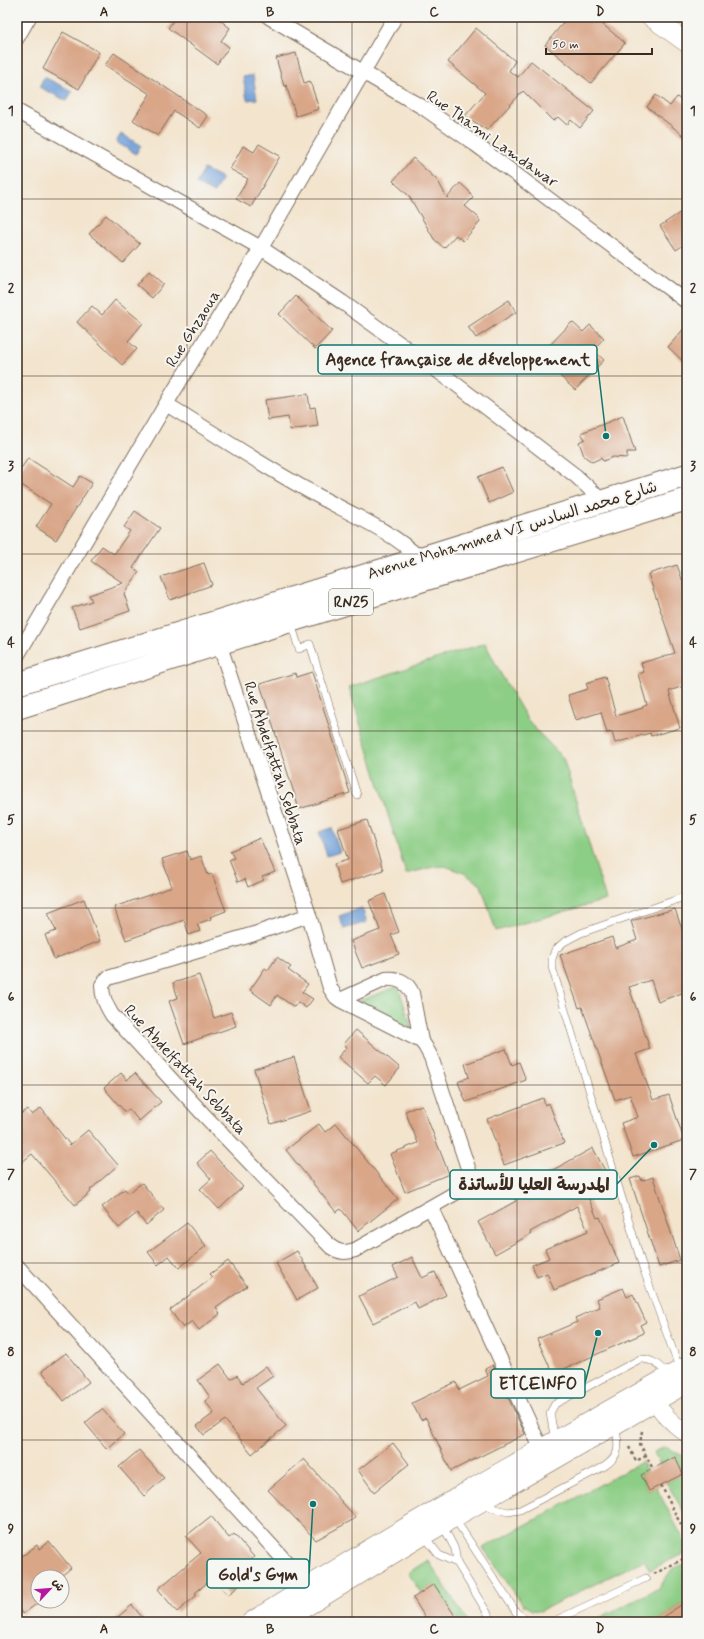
<svg xmlns="http://www.w3.org/2000/svg" width="704" height="1639" font-family="Mynerve,'Playpen Sans Arabic',sans-serif">
<style>
.green{fill:#8dce86;stroke:#647c52}
.water{fill:#6e9dd7;stroke:#54647a}
.building{fill:#d9a688}
.lines{fill:none;stroke-linecap:round;stroke-linejoin:round}
.service-casing{stroke:#7b6b5b;stroke-width:8}
.minor-casing{stroke:#7b6b5b;stroke-width:16}
.tertiary-casing{stroke:#7b6b5b;stroke-width:18}
.secondary-casing{stroke:#7b6b5b;stroke-width:20}
.primary-casing{stroke:#7b6b5b;stroke-width:24}
.path{stroke:#7b6b5b;stroke-width:2.5;stroke-dasharray:3 3;stroke-linecap:butt}
.service{stroke:#fff;stroke-width:7}
.minor{stroke:#fff;stroke-width:14}
.tertiary{stroke:#fff;stroke-width:17}
.secondary{stroke:#fff;stroke-width:19}
.primary{stroke:#fff;stroke-width:22}
.grid{fill:none;stroke:#3b2a1e;stroke-width:1;stroke-opacity:0.55}
.labels{text-anchor:middle;stroke-width:4;stroke-linejoin:round;paint-order:stroke}
.shield{fill:#f6f6f2;stroke:#73675e;stroke-width:1}
.shield-label{font-size:15px;font-weight:bold;fill:#3b2a1e}
.street-label{font-size:16px;fill:#3b2a1e;stroke:#f6f6f2}
.leader{fill:none;stroke:#0f766e;stroke-width:1.5}
.callout-dot{fill:#0f766e;stroke:#f6f6f2;stroke-width:1.5}
.callout{fill:#f6f6f2;stroke:#0f766e;stroke-width:1.5}
.callout-label{font-size:17px;text-anchor:middle;font-weight:bold;fill:#3b2a1e}
.neatline{fill:none;stroke:#3b2a1e;stroke-width:1.5}
.grid-label{font-size:13px;text-anchor:middle;font-weight:bold;fill:#3b2a1e}
</style>
<rect width="100%" height="100%" fill="#f6f6f2"/>
<filter id="ink" filterUnits="userSpaceOnUse"><feTurbulence type="fractalNoise" baseFrequency=".025" numOctaves="2"/><feDisplacementMap in="SourceGraphic" scale="8" xChannelSelector="R" yChannelSelector="G"/><feConvolveMatrix kernelMatrix="1 2 1 2 8 2 1 2 1" color-interpolation-filters="sRGB"/></filter>
<filter id="wash" filterUnits="userSpaceOnUse"><feTurbulence type="fractalNoise" baseFrequency=".012" numOctaves="4" result="noise"/><feDisplacementMap in="SourceGraphic" scale="16" xChannelSelector="R" yChannelSelector="G"/><feGaussianBlur stdDeviation="0.9" result="paint"/><feColorMatrix in="noise" values="0 0 0 0 0 0 0 0 0 0 0 0 0 0 0 0 0 1.4 0 .05"/><feComposite in="paint" operator="in"/></filter>
<g filter="url(#wash)">
<rect width="100%" height="100%" fill="#f3e4cd"/>
<path class="green" d="M485 643 501 674 527 719 539 733 563 758 606 900 496 931 481 885 464 873 445 866 433 867 406 874 349 687Z
M398 986 412 1029 357 1002Z
M665 1447 687 1458V1517L666 1482 683 1474 675 1458 660 1465 654 1452Z
M642 1462 647 1472 641 1475 649 1491 656 1487 687 1546V1552L650 1570 644 1560 540 1611 532 1610 523 1605 483 1548Z
M428 1560 468 1622H459L434 1584 421 1593 408 1573Z
M684 1564 687 1568V1601L655 1622H591L659 1588 672 1569Z"/>
<path class="water" d="M253 75 257 99 247 100 243 77Z
M44 77 72 91 67 101 39 87Z
M121 134 141 145 136 154 116 142Z
M204 169 222 178 214 193 196 184Z
M332 828 340 852 327 856 319 832Z
M362 908 367 922 344 929 339 916Z"/>
<g id="blocks">
<path class="building" d="M176 17H216L230 28 221 41 229 47 217 64 168 28Z
M568 17H594L625 43 591 83 545 45Z
M476 28 515 61 509 71 518 77 531 61 594 111 580 128 571 120 567 125 558 117 553 121 523 91 487 130 465 116 485 93 448 62Z
M63 32 99 52 79 89 43 69Z
M114 53 208 116 200 128 174 111 158 136 133 120 150 94 105 65Z
M296 53 304 83 310 81 319 109 296 116 286 85 284 86 276 58Z
M656 95 670 106 677 97 687 105V138L647 107Z
M259 144 280 156 251 207 236 199 248 179 230 169 243 146 254 152Z
M413 158 438 181 447 198 460 183 469 191 473 198 465 206 478 217 480 222 463 241 456 235 444 248 434 239 409 196 393 181Z
M687 208V243L676 250 660 226Z
M106 215 140 244 123 263 89 234Z
M149 271 164 284 152 298 137 285Z
M296 296 332 331 315 349 279 314Z
M115 300 143 323 128 341 137 349 122 365 77 322 92 306 102 315Z
M509 300 516 312 476 338 468 327Z
M572 322 583 332 590 325 604 338 593 350 604 360 575 390 547 364 556 355 548 347Z
M687 325V365L668 347Z
M308 394 310 408 315 407 318 426 290 430 288 417 268 420 265 400Z
M623 416 635 452H627V458L613 457 603 461 601 458 592 462 584 456 579 442 585 439 581 433Z
M28 458 73 487 80 476 92 483 56 540 36 527 51 504 17 482V475Z
M502 467 513 492 489 503 478 477Z
M135 511 160 528 133 568 139 572 124 594 130 611 80 628 72 608 92 601 89 595 123 583 91 561 102 546 114 554 130 531 124 527Z
M204 563 212 585 170 600 161 577Z
M677 565 687 593V685L669 691 680 728 651 736 650 733 615 743 612 732 607 733 601 712 576 720 568 695 588 689 586 683 605 677 616 716 643 708 642 707 647 705 638 674 644 672 641 663 675 653 648 574Z
M312 672 350 793 299 809 260 684 295 673 296 677Z
M367 820 383 870 340 884 334 864 348 860 338 829Z
M260 838 275 872 262 877 264 880 248 887 245 879 238 882 229 860 234 858 230 851Z
M187 851 190 860 201 856 208 875 212 874 226 911 210 917 211 919 197 924 200 931 189 935 184 920 126 940 114 907 172 887 162 859Z
M385 894 399 932 391 935 399 954 362 968 351 941 380 930 369 901Z
M84 899 100 941 54 959 45 935 56 931 48 913Z
M675 909 687 944V991L658 1002 651 980 629 987 650 1049 636 1054 653 1100 669 1095 684 1140 633 1157 621 1123 638 1117 630 1095 615 1100 582 1007 579 1008 560 955 612 937 615 948 637 940 631 921Z
M277 957 291 967 288 970 308 984 302 992 313 999 306 1008 298 1002 294 1007 277 995 271 1005 250 990 265 968 268 970Z
M199 975 214 1018 231 1012 236 1026 184 1044 169 1001 178 998 173 983Z
M356 1030 400 1068 386 1085 375 1076 368 1083 338 1057 347 1047 344 1044Z
M506 1049 512 1065 519 1062 526 1080 466 1102 458 1082 469 1077 465 1064Z
M294 1057 311 1111 271 1124 254 1069Z
M121 1073 127 1080 135 1073 161 1102 139 1121 129 1109 125 1112 104 1088Z
M543 1098 545 1105 549 1103 564 1143 504 1165 487 1119Z
M422 1105 449 1174 405 1192 390 1154 418 1143 405 1111Z
M41 1108 70 1145 88 1130 118 1165 90 1190 91 1192 75 1205 32 1154 17 1166V1117L27 1109 32 1115Z
M336 1123 398 1199 358 1231 341 1209 336 1212 286 1150 319 1124 325 1132Z
M593 1148 613 1186 589 1199 597 1218 600 1217 619 1263 554 1290 547 1273 537 1277 532 1265 549 1258 545 1249 588 1231 577 1206 530 1232 531 1234 495 1254 478 1222 516 1201 511 1193Z
M210 1151 243 1187 219 1209 200 1189 211 1179 197 1163Z
M640 1176 642 1181 653 1177 680 1260 659 1267 630 1179Z
M142 1183 164 1210 146 1225 137 1213 119 1228 102 1207 125 1189 128 1193Z
M187 1223 206 1246 179 1268 169 1256 158 1265 148 1252Z
M297 1251 318 1288 297 1300 276 1263Z
M412 1257 422 1278 435 1272 446 1295 418 1309 415 1302 373 1323 359 1296 398 1277 393 1267Z
M228 1261 247 1286 216 1308 220 1314 199 1330 192 1321 183 1328 170 1310 213 1277 210 1274Z
M623 1288 627 1297 633 1294 646 1322 640 1325 644 1333 553 1374 537 1339 577 1322 575 1318 600 1307 597 1299Z
M66 1353 89 1382 64 1401 42 1371Z
M220 1364 231 1379 237 1375 243 1383 266 1366 273 1376 256 1388 286 1426 252 1454 225 1420 204 1435 197 1426 214 1413 205 1401 210 1397 198 1380Z
M493 1365 525 1434 451 1471 426 1418 421 1420 412 1403 456 1382 459 1390 488 1376 485 1369Z
M102 1409 124 1434 107 1449 85 1423Z
M393 1443 409 1464 374 1492 358 1470Z
M139 1450 164 1478 144 1496 119 1467Z
M675 1457 683 1474 649 1491 641 1475Z
M304 1459 356 1518 316 1540 268 1490Z
M211 1516 229 1538 234 1534 254 1557 237 1572 245 1581 228 1595 213 1578 195 1593 197 1595 177 1612 158 1589 201 1553 186 1536Z
M49 1541 71 1568 60 1577H38V1603L23 1614 17 1607V1560L37 1545 39 1549Z
M434 1584 459 1622H428L413 1598Z
M687 1601V1622H655Z
M132 1605 146 1622H112Z"/>
</g>
</g>
<g filter="url(#ink)">
<use href="#blocks" fill-opacity="0" stroke="#7b6b5b" stroke-width="1"/>
<g class="lines">
<g class="service-casing">
<path id="service" d="M291 623 299 649 310 644 357 795
M680 1370 643 1268 552 967V959L555 950 564 942 581 933 687 896
M555 1440 550 1413 555 1404 640 1359C653 1358 660 1367 670 1376
M481 1505 508 1512 520 1510 605 1466C622 1454 618 1445 616 1427
M455 1519 516 1612 528 1622
M443 1526 455 1549 457 1563 493 1622
M424 1536 439 1555 457 1563
M552 1622 646 1578"/>
</g>
<g class="minor-casing">
<path id="minor" d="M269 17 424 108 475 144 687 302
M17 38 29 17
M17 111 261 248 342 302 453 382 576 476 594 493 600 502
M166 404C214 433 261 465 311 492 344 511 393 531 419 558
M219 643 309 915 330 988 336 997 340 1000 421 1041 425 1046 431 1057 469 1171 466 1184 459 1191 355 1250C345 1253 340 1253 331 1247L203 1114 112 1015C106 1005 102 997 102 985L108 978 254 934 309 915
M17 656 166 404 261 248 395 17
M340 1000 386 979C398 978 407 982 412 993L421 1041
M431 1208 545 1457
M17 1266 297 1574 306 1587"/>
</g>
<g class="tertiary-casing">
<path id="tertiary" d="M648 1390C659 1410 669 1421 687 1434"/>
</g>
<g class="secondary-casing">
<path id="secondary" d="M651 17 687 43
M251 1622C393 1532 540 1449 687 1366
M281 1622 424 1535 687 1383"/>
</g>
<g class="primary-casing">
<path id="primary" d="M17 684 687 475
M17 708 290 621 687 499"/>
</g>
<path class="path" d="M642 1431 640 1444 653 1469
M629 1447 636 1461 646 1456
M661 1485 687 1537
M654 1574 687 1557"/>
<use href="#service" class="service"/>
<use href="#minor" class="minor"/>
<use href="#tertiary" class="tertiary"/>
<use href="#secondary" class="secondary"/>
<use href="#primary" class="primary"/>
</g>
</g>
<path class="grid" d="M187 17V1622M352 17V1622M517 17V1622M17 199H687M17 376H687M17 554H687M17 731H687M17 908H687M17 1085H687M17 1263H687M17 1440H687"/>
<g class="labels">
<rect class="shield" x="329" y="589" width="44" height="26" rx="3"/>
<g class="shield-label">
<text x="351" y="607">RN25</text>
</g>
<g class="street-label">
<text transform="translate(493 138) rotate(35)" y="6">Rue Thami Lamdawar</text>
<text transform="translate(192 328) rotate(-58)" y="6">Rue Ghzaoua</text>
<text transform="translate(512 529) rotate(-17)" y="6">Avenue Mohammed VI شارع محمد السادس</text>
<text transform="translate(276 763) rotate(72)" y="6">Rue Abdelfattah Sebbata</text>
<text transform="translate(186 1069) rotate(47)" y="6">Rue Abdelfattah Sebbata</text>
</g>
</g>
<path class="leader" d="M606 436L597 359M654 1145L617 1184M598 1333L585 1383M313 1504L309 1574"/>
<g class="callout-dot">
<circle cx="606" cy="436" r="4"/>
<circle cx="654" cy="1145" r="4"/>
<circle cx="598" cy="1333" r="4"/>
<circle cx="313" cy="1504" r="4"/>
</g>
<g class="callout">
<rect x="318" y="345" width="279" height="29" rx="4"/>
<rect x="450" y="1170" width="167" height="29" rx="4"/>
<rect x="491" y="1369" width="94" height="29" rx="4"/>
<rect x="207" y="1559" width="102" height="29" rx="4"/>
</g>
<g class="callout-label">
<text x="458" y="365">Agence française de développement</text>
<text x="534" y="1190">المدرسة العليا للأساتذة</text>
<text x="538" y="1389">ETCEINFO</text>
<text x="258" y="1580">Gold's Gym</text>
</g>
<rect width="704" height="1639" fill="none" stroke="#f6f6f2" stroke-width="44"/>
<g transform="translate(50 1589) rotate(64)"><circle r="19" fill="#f6f6f2" stroke="#aba49d"/>
<path d="M0-3L7 15L0 10L-7 15Z" fill="#b5179e"/>
<text y="-6" font-size="11" font-weight="bold" text-anchor="middle" fill="#3b2a1e">ش</text>
</g>
<path d="M546 48v6h106v-6" fill="none" stroke="#3b2a1e" stroke-width="2"/>
<text x="552" y="48" font-size="12" fill="#3b2a1e" stroke="#f6f6f2" stroke-width="3" paint-order="stroke">50 m</text>
<rect x="22" y="22" width="660" height="1595" class="neatline"/>
<g class="grid-label">
<text x="104" y="16">A</text>
<text x="270" y="16">B</text>
<text x="434" y="16">C</text>
<text x="600" y="16">D</text>
<text x="11" y="115">1</text>
<text x="693" y="115">1</text>
<text x="11" y="292">2</text>
<text x="693" y="292">2</text>
<text x="11" y="470">3</text>
<text x="693" y="470">3</text>
<text x="11" y="647">4</text>
<text x="693" y="647">4</text>
<text x="11" y="824">5</text>
<text x="693" y="824">5</text>
<text x="11" y="1001">6</text>
<text x="693" y="1001">6</text>
<text x="11" y="1178">7</text>
<text x="693" y="1178">7</text>
<text x="11" y="1356">8</text>
<text x="693" y="1356">8</text>
<text x="11" y="1533">9</text>
<text x="693" y="1533">9</text>
<text x="104" y="1633">A</text>
<text x="270" y="1633">B</text>
<text x="434" y="1633">C</text>
<text x="600" y="1633">D</text>
</g>
</svg>
